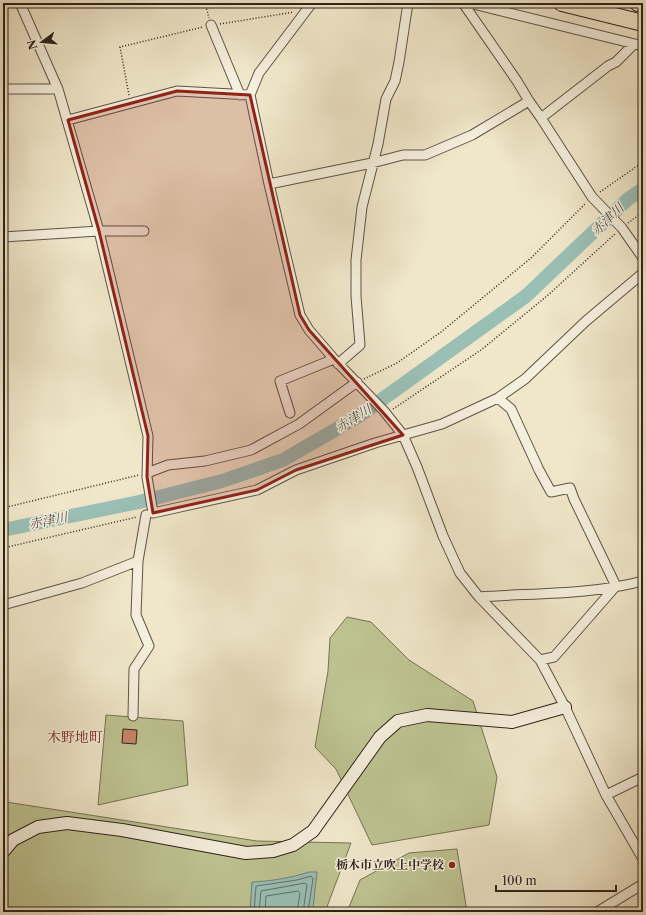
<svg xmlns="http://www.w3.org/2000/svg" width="646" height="915" font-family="'Libre Caslon Text','Noto Serif JP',serif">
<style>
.green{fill:#bfc493;stroke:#767356}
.water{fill:#9ac0b6;stroke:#6f8177}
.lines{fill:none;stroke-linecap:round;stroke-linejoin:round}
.shore{stroke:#647168;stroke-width:1}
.river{stroke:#9ac0b6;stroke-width:14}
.building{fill:#c98669;stroke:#2e2219}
.street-casing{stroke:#5e5345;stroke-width:11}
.secondary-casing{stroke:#2e2219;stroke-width:14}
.highway-casing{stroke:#2e2219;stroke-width:18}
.path{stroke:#2e2219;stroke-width:1.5;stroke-dasharray:1 2;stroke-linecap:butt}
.street{stroke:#f5efdd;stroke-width:9}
.secondary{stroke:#f5efdd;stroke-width:12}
.highway{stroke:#f0e7ca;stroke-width:16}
.marked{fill:#8f2418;fill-opacity:0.2;stroke:#8f2418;stroke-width:3;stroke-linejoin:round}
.poi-dot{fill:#8f2418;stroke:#f5efdd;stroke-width:1.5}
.labels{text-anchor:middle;stroke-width:3;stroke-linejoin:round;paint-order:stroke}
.poi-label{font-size:12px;font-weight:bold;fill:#2e2219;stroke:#f5efdd;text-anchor:end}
.water-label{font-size:13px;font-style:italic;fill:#4e5148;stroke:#f5efdd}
.quarter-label{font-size:14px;fill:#7a1f14;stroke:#f5efdd}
</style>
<rect width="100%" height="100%" fill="#f0e7ca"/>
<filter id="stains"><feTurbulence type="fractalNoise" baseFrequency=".005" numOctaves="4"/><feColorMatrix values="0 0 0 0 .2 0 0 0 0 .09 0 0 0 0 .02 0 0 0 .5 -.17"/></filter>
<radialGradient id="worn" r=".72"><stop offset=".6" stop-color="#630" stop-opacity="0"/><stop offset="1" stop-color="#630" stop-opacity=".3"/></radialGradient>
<path class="green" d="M347 617 371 622 409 660 473 701 497 777 489 825 372 845 336 769 315 747 328 671 330 638Z
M106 715 183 721 188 785 98 805Z
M6 802 257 841 351 843 325 912H3V809Z
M457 849 467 912H347L360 880 409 853Z"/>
<path class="water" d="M309 872H317L313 908 311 912H250L252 882C271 881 291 878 309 872Z"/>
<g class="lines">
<path class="shore" d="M254 912 256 886 297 880 311 876 313 879 308 912
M259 912 261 891 305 883 307 885 303 912
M265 912 266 896 298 891 300 893 297 912"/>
<path class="river" d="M3 530 139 502 222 481 283 460 359 416 526 296 628 199 643 189"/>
</g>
<path class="building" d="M123 729 137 730 136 744 122 743Z"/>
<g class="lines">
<g class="street-casing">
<path id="street" d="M20 3 58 89 99 231 148 436 147 477 153 513 257 490 296 470 375 443 442 424 498 398 525 379 586 321 643 273
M312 3 259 73 250 95 269 184 300 315 309 330 334 359 384 411 403 435 417 467 443 536 460 573 479 597 540 660 565 707 606 795 643 859
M463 3 517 81 529 101 541 118 608 66 616 62 634 44
M469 3 643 46
M211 25 240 95
M3 89H58
M541 118 592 197 622 228 643 258
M68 120 177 91 250 95
M269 184 372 163 403 155H425L472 135 529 101
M3 237 99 231H144
M338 364 360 345 356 296V260L362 207 378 144 386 99 395 81 399 62 408 3
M498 398 511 409 539 470 551 492 570 488 574 499 616 586
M290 413 280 381 334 359
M147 473 168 465 205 461 251 450 299 424 357 382
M479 597C533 593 590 595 643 581
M3 605 82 583 138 561
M540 660 554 657 616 586
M133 716 134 669 149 646 136 615 138 561 146 515
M606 795 643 777
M597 912 643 884"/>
</g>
<g class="secondary-casing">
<path id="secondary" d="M3 852 13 840 38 827 67 823 122 830 246 853 273 851 293 845 313 831 380 737 398 721 427 715 512 722 565 707"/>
</g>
<g class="highway-casing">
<path id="highway" d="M562 3 643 23
M638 3 643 4"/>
</g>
<path class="path" d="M205 3 209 18
M220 24 294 12
M129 95 120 47 203 27
M600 192 643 162
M628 223 643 212
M364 379 397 363 441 332 531 258 586 203
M393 409 481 350 547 296 616 233
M3 508 139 475
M3 548 137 517"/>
<use href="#street" class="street"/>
<use href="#secondary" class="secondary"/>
<use href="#highway" class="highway"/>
</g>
<path class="marked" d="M177 91 250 95 300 315 309 330 403 435 296 470 257 490 153 513 147 477 148 436 99 231 68 120Z"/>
<circle class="poi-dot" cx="452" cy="865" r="4"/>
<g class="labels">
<g class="poi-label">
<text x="444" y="869">栃木市立吹上中学校</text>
</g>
<g class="water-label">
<text transform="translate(607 219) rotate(-44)" y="5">赤津川</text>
<text transform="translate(353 418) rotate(-32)" y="5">赤津川</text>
<text transform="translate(48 520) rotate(-11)" y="5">赤津川</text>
</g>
<g class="quarter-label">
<text x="75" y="742">木野地町</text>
</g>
</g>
<rect width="646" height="915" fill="none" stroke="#f0e7ca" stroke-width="16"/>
<rect x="4" y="4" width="638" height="907" fill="none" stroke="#2e2219" stroke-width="2"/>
<rect x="8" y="8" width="630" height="899" fill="none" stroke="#2e2219"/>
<g transform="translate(42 42) rotate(254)" stroke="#f5efdd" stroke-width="3" paint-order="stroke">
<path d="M0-3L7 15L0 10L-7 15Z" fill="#2e2219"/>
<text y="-6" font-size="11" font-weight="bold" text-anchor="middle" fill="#2e2219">N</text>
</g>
<path d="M496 885v6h120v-6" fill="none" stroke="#2e2219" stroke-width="2"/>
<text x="502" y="885" font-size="12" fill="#2e2219" stroke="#f5efdd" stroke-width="3" paint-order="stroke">100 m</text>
<rect width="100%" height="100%" filter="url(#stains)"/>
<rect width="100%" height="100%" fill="url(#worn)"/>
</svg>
